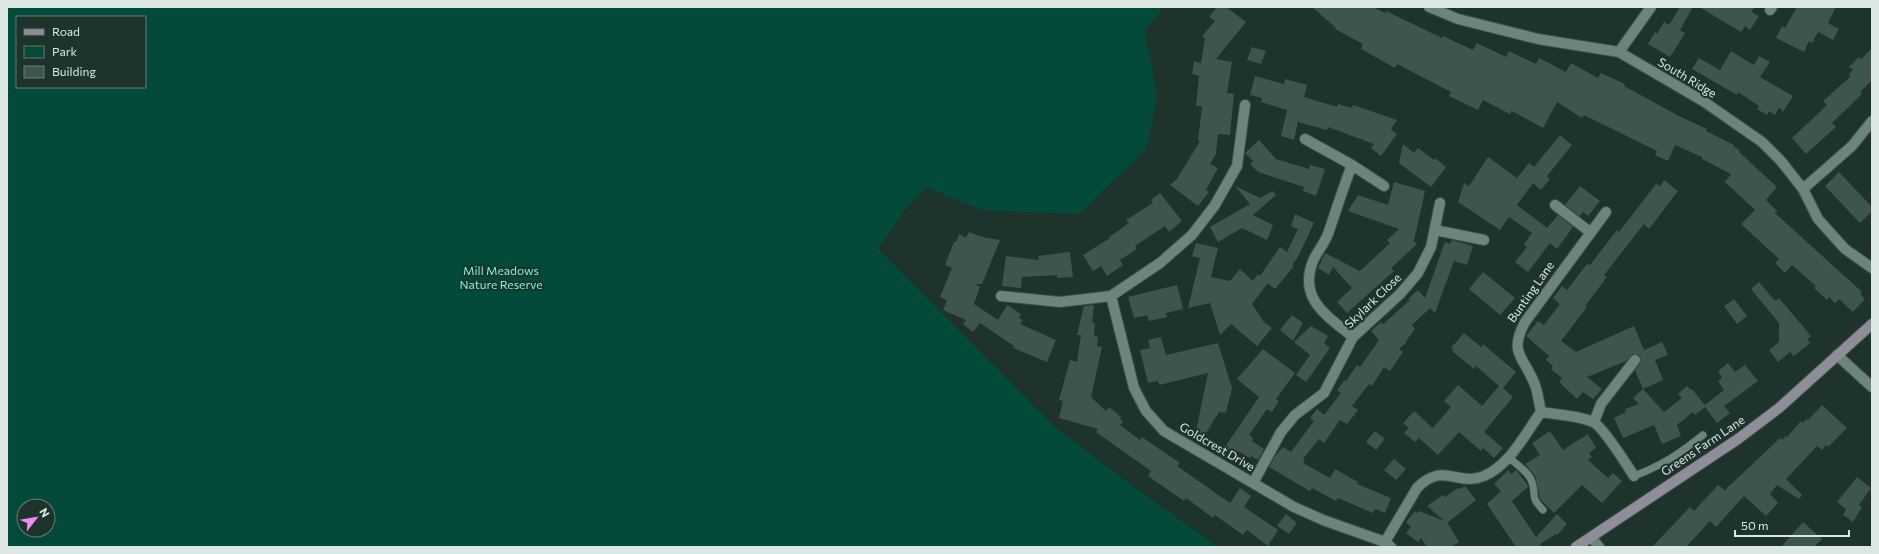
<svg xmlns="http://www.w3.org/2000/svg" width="1879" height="554" font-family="Commissioner,sans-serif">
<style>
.green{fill:#034a3a;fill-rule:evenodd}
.building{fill:#3e554d}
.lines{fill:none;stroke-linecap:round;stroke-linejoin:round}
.lane-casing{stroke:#3c4f4a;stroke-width:8}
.street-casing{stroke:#3c4f4a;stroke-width:12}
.secondary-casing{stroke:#3c4f4a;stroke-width:12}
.lane{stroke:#6c857c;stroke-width:7}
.street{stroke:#6c857c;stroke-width:10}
.secondary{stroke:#908d9b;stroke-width:10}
.labels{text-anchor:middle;stroke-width:4;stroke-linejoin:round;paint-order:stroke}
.street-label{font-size:12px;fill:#dae7e2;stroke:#1d332c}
.park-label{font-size:12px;fill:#79f9d3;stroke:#1d332c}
</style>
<rect width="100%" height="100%" fill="#1d332c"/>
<path class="green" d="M7 7H1164L1145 31 1157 98 1146 150 1079 214 982 210 926 187 910 203 878 249 1055 427 1127 482 1218 547H7ZM17 17H145V87H17ZM24 506H48V530H24Z"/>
<path class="building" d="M1217 7H1226L1246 22 1216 59 1232 62 1227 93 1234 94 1230 135 1218 134 1216 154 1210 164 1218 168 1206 190 1209 192 1198 206 1170 185 1177 179 1200 141H1198L1202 106H1196L1199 76 1192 74 1194 61 1201 63 1205 38 1202 36 1215 21 1209 17Z
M1312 7H1373L1385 13 1386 11 1442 38 1443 36 1473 50 1477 43 1506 57 1509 51 1536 64 1539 58 1566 72 1571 63 1598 78 1601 73 1625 84 1624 86 1679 116 1707 129 1706 131 1734 145V147L1740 150 1739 152 1777 187 1766 200 1777 211 1775 213 1862 292 1860 294 1865 299 1853 312 1839 299 1835 303 1829 297 1827 300 1814 288 1816 286 1792 265 1785 273 1775 263 1779 259 1741 224 1755 210 1725 182 1731 174 1702 159V157L1675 145 1668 161 1655 155 1657 151 1584 115 1582 118 1557 102 1543 128 1512 111 1510 114 1483 100 1478 110 1449 96 1451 92 1397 64 1395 68 1361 49 1363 44 1335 29 1336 28Z
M1680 7H1693L1680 30 1685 33 1670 57 1648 44 1655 32 1657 34 1664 22 1669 25Z
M1699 7H1755L1751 12 1759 16 1750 30 1745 26 1741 32Z
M1797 7H1836L1828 23 1839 29 1833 40 1818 32 1812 43 1809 41 1804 52 1776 38 1782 26 1785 28Z
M1252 47 1266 51 1261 64 1247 60Z
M1872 48V80L1860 92 1862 94 1832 123 1836 127 1806 154 1792 138 1827 105 1823 101 1851 76 1849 74 1853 70 1849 67 1859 57 1861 59Z
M1731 51 1754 65 1759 56 1770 62 1760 77 1793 96 1783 112 1779 107 1775 115 1769 111 1767 115 1757 109 1759 106 1738 92 1737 95 1692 69 1699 58 1720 70Z
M1255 76 1284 84 1285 79 1307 85 1304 97 1337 107 1338 104 1352 108 1353 105 1397 120 1391 129 1397 134 1381 156 1371 148 1374 144 1328 127 1327 130 1298 122 1294 140 1281 136 1287 110 1261 102 1262 98 1250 95Z
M1560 135 1572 145 1547 176 1550 179 1541 190 1533 183 1517 205 1547 228 1558 215 1573 227 1557 249 1550 243 1528 272 1515 262 1527 247 1524 244 1532 233 1509 217 1500 230 1458 202 1464 183 1469 186 1488 157 1517 178 1529 163 1534 167Z
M1259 140 1276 159 1309 169 1310 165 1325 169 1316 196 1303 191 1304 187 1258 172 1250 164 1253 161 1245 153Z
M1403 144 1414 153 1418 148 1434 160 1435 158 1446 167 1431 187 1399 163Z
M1839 172 1872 207V211L1860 223 1825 186Z
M1664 180 1678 191 1649 229 1644 224 1604 275 1607 277 1585 306 1587 307 1561 341 1576 352 1634 326 1644 350 1662 342 1668 355 1655 360 1663 380 1643 389 1635 370 1640 364 1641 358 1639 355 1633 354 1626 361 1587 377 1602 389 1593 399 1583 392 1577 399 1559 382 1562 378 1551 369 1553 366 1546 360 1549 356 1526 336 1538 321 1544 325 1560 304 1553 298 1562 286 1567 290 1587 264 1590 265 1617 230 1619 232 1656 184 1660 186Z
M1394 182 1425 191 1414 241 1417 244 1391 268 1394 271 1347 313 1337 302 1352 288 1333 267 1329 275 1318 268 1325 253 1360 271 1390 243 1387 240 1399 229 1348 211 1358 195 1388 205Z
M1235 186 1260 198 1273 191 1276 195 1253 215 1273 225 1267 240 1242 228 1218 242 1210 227 1250 204Z
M1580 186 1600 201 1588 216 1583 212 1580 216 1565 205Z
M1160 193 1182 221 1169 232 1165 226 1135 246 1137 249 1120 260 1123 265 1107 276 1101 266 1093 271 1083 255 1110 238 1109 237 1129 223 1126 220 1153 203 1151 200Z
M1295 214 1314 223 1298 257 1292 265 1294 266 1275 289 1268 283 1252 304 1263 321 1272 328 1257 346 1231 324 1220 335 1210 303 1188 308 1200 258 1192 256 1196 243 1218 248 1211 277 1230 281 1240 269 1253 281 1258 274 1260 276 1280 247 1287 252 1298 229 1291 226Z
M969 232 982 237 1000 240 982 284H975L980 287 974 304 998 320 1007 305 1021 314 1019 318 1023 320 1020 324 1056 340 1047 362 1013 348 1014 346 980 323 973 332 963 324 966 320 943 310 947 300 940 297 952 268 945 265 954 242H956L959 234 966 238Z
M1452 240 1473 246 1467 265 1454 261 1435 313 1430 308 1412 325 1415 329 1406 341 1407 342 1399 349 1403 352 1390 371 1384 367 1372 386 1369 384 1352 406 1358 410 1347 424 1340 420 1324 443 1319 439 1303 459 1305 460 1303 463 1330 478 1335 469 1358 482 1357 484 1391 498 1385 513 1375 509 1373 513 1338 498 1336 501 1312 488 1310 491 1269 467 1275 456 1283 447 1291 452 1314 421 1310 418 1317 409 1324 415 1341 393 1337 390 1345 380 1346 381 1357 365 1360 367 1379 340 1371 331 1381 322 1383 324 1410 300 1408 299 1418 290 1425 298 1445 242 1450 244Z
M1070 252 1073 277 1057 278V275L1022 277 1021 288 1002 286 1006 256 1039 260 1038 256Z
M1483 272 1515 298 1500 315 1469 289Z
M1759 282 1775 301 1779 298 1811 336 1807 339 1810 343 1794 356 1790 352 1778 362 1769 350 1779 342V323L1751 289Z
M1177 285 1183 309 1166 313 1167 317 1149 321 1147 315 1134 318 1128 297Z
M1734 299 1747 316 1737 324 1724 306Z
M1094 305 1092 322 1095 323 1094 336 1098 337 1097 346 1102 347 1091 397 1106 411 1109 407 1121 417 1120 419 1123 422 1120 425 1140 440 1142 437 1168 455 1180 463 1177 466 1230 503 1240 488 1251 496 1244 507 1278 530 1268 546 1247 530 1243 535 1215 515 1213 518 1186 498 1184 501 1148 476 1151 471 1096 432 1098 429 1059 418 1063 401 1059 400 1070 360 1077 362 1081 335H1077L1084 306Z
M1292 315 1303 323 1293 341 1280 330Z
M1311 326 1328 336 1324 343 1330 348 1306 382 1296 375 1310 355 1294 342Z
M1464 333 1481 347 1483 344 1516 372 1503 388 1513 397 1484 432 1503 448 1494 458 1483 448 1481 451 1459 432 1438 455 1419 438 1415 442 1404 433 1409 428 1403 423 1414 411 1433 428 1451 407 1444 401 1458 385 1482 406 1499 386 1476 366 1474 369 1452 351 1454 350 1451 348Z
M1161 337 1166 355 1218 343 1232 388 1226 413 1219 412 1204 436 1196 431 1208 373 1159 385 1158 381 1148 383 1140 350 1150 348 1148 340Z
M1263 349 1295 373 1276 399 1279 401 1272 412 1267 409 1249 435 1253 438 1252 441 1264 449 1258 460 1251 456 1250 458 1238 451 1236 454 1225 447 1259 397 1237 379Z
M1728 363 1735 372 1745 365 1758 381 1724 406 1730 413 1717 423 1705 407 1695 415 1693 412 1677 425 1681 436 1662 444 1654 425 1623 438 1614 418 1626 412 1625 409 1639 404 1633 398 1643 389 1664 412 1682 398 1678 394 1687 386 1691 390 1692 389 1705 405 1724 390 1718 381 1722 378 1718 371Z
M1822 405 1847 428 1828 447 1826 445 1822 450 1817 446 1786 479 1802 495 1799 499 1777 485 1770 494 1778 503 1766 516 1744 496 1716 527 1710 521 1686 547H1652L1690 507 1694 511 1718 485 1725 490 1780 438 1782 440 1786 436 1787 437 1801 421 1803 423 1806 419 1808 420Z
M1375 431 1385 439 1376 450 1366 442Z
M1550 431 1563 450 1588 434 1596 448 1589 453 1592 457 1588 460 1608 478 1613 473 1622 481 1602 503 1582 485 1554 513 1540 499 1535 476 1525 464 1540 455 1532 443Z
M1394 459 1406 469 1396 480 1384 470Z
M1508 470 1511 474 1516 470 1527 484 1528 487 1512 501 1536 537 1557 514 1567 524 1557 535 1556 534 1540 544 1542 547H1516L1487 504 1501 491 1494 484Z
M1857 477 1871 488 1859 505 1862 507 1853 522 1843 515 1846 509 1837 502Z
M1465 486 1476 500 1447 523 1427 506 1443 495 1445 497 1458 488 1460 489Z
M1415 511 1417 513 1419 511 1447 522 1459 542 1451 547H1427L1421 538 1418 542 1406 533 1411 527 1406 522Z
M1286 514 1297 523 1289 534 1277 526Z
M1803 522 1822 539 1814 547H1781Z"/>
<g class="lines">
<g class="lane-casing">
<path id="lane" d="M1508 457C1516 464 1529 472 1532 482 1537 498 1529 495 1543 510
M1634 476C1663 465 1679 454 1703 435"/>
</g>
<g class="street-casing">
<path id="street" d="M1429 7 1458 19 1538 39 1619 52 1703 101 1762 142 1781 161 1803 189 1818 219 1845 249 1872 268
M1770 10 1772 7
M1619 52 1651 7
M1305 139 1352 165 1384 186
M1352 165C1343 188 1336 211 1328 234 1324 244 1317 252 1313 261 1298 299 1327 316 1353 337
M1803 189 1852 146 1872 121
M1555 205 1590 232
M1435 230 1484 240
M1001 296 1060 302 1111 296 1160 263 1192 235 1215 205 1237 166 1245 105
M1111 296 1134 388 1146 411 1164 431 1294 507 1323 520 1385 542 1391 547
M1837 355 1872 387
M1541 412C1558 415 1578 415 1593 422 1602 426 1627 465 1634 476
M1594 422 1601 404 1635 360
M1253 483 1281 432 1295 415 1324 393 1353 337 1400 294 1418 273 1431 247 1440 203
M1591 537 1599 547
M1385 542 1417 488C1443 461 1458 487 1484 476 1510 465 1525 434 1541 412 1539 403 1538 393 1535 385 1524 356 1508 354 1525 322L1606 212"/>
</g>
<g class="secondary-casing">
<path id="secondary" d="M1576 547 1738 439 1779 408 1872 324"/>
</g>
<use href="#lane" class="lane"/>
<use href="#street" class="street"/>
<use href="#secondary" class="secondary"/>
</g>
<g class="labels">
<g class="street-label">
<text transform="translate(1687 78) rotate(31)" y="4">South Ridge</text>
<text transform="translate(1531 292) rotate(-55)" y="4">Bunting Lane</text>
<text transform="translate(1373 301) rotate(-44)" y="4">Skylark Close</text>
<text transform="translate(1703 446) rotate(-34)" y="4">Greens Farm Lane</text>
<text transform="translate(1217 447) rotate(30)" y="4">Goldcrest Drive</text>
</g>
<g class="park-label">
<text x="501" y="275">Mill Meadows<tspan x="501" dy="14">Nature Reserve</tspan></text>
</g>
</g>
<rect width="1879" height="554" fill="none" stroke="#dae7e2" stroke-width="16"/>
<rect x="16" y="16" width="130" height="72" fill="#1d332c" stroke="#697b75"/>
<rect x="24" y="29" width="20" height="6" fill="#908d9b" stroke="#697b75"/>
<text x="52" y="36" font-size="12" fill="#dae7e2">Road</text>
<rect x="24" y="46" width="20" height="12" fill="#034a3a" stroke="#697b75"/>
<text x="52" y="56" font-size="12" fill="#dae7e2">Park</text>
<rect x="24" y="66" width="20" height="12" fill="#3e554d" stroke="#697b75"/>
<text x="52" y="76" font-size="12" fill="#dae7e2">Building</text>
<g transform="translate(36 518) rotate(59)"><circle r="19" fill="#1d332c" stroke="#697b75"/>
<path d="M0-3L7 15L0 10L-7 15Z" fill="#f18af4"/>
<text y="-6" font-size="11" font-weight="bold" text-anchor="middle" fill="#dae7e2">N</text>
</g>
<path d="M1735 530v6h114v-6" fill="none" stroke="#dae7e2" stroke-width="2"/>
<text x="1741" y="530" font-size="12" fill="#dae7e2" stroke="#1d332c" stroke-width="3" paint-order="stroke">50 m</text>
</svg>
